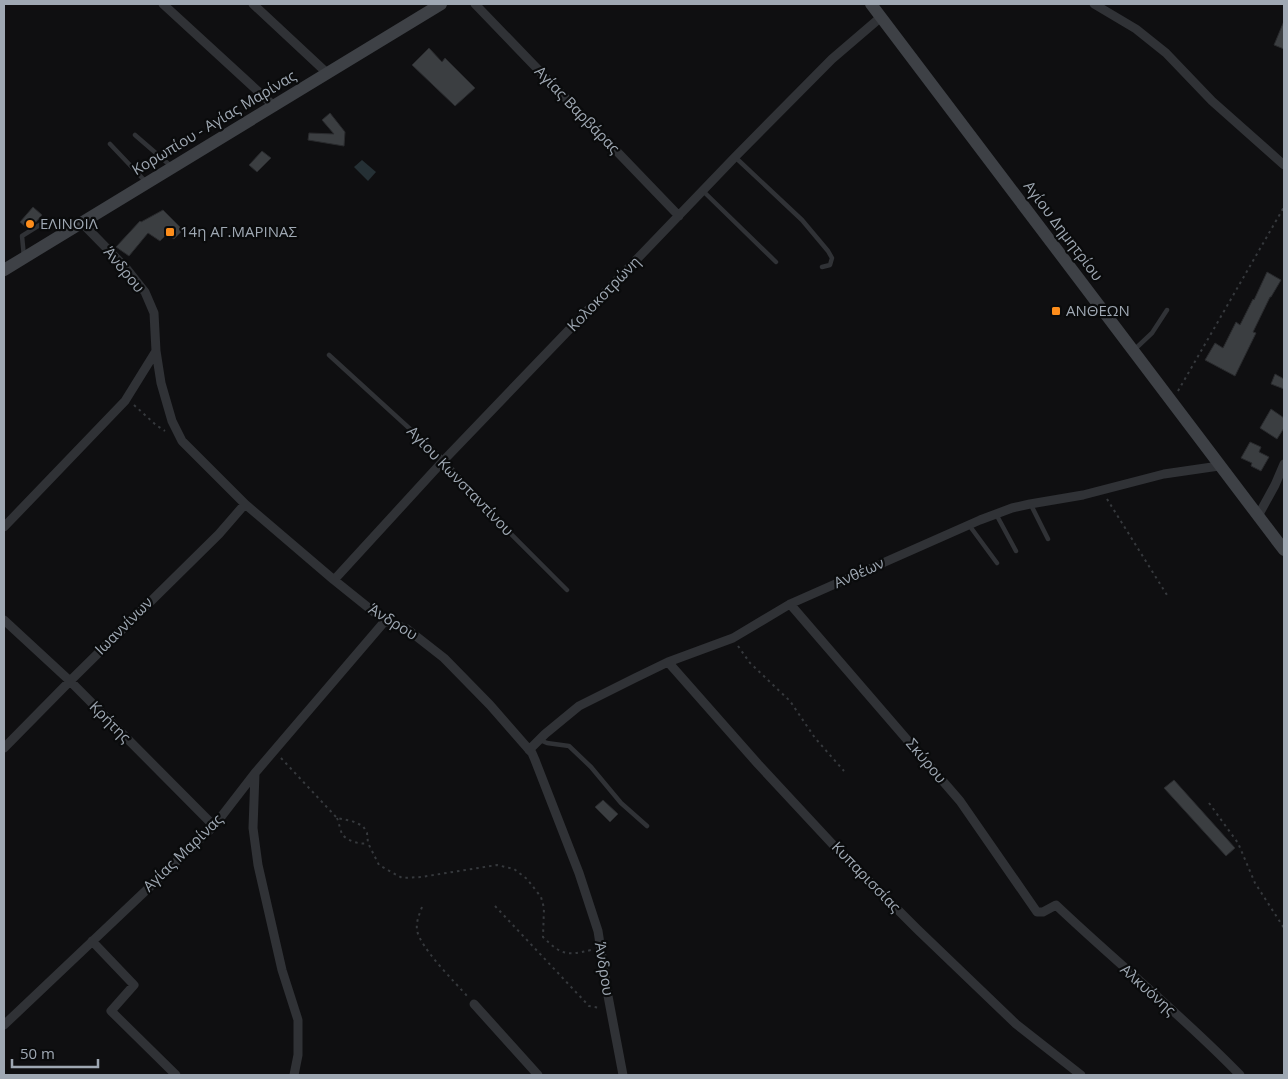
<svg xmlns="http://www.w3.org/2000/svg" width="1288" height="1079" font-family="'Open Sans',sans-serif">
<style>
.water{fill:#253035}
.building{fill:#3b3e41;stroke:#292a2d}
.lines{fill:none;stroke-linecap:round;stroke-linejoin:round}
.path{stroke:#36393d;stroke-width:2;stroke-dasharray:2.5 4;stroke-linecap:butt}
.lane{stroke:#303236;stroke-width:4.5}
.street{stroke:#303236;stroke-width:9}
.secondary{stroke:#3e4146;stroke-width:12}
.poi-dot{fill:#fd8d1b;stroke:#0a0b0c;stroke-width:2}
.labels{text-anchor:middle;stroke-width:4.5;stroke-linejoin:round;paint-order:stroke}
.street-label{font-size:15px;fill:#9fa8b3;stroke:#0a0b0c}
.poi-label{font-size:15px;fill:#9fa8b3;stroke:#0a0b0c;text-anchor:start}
</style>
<rect width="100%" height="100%" fill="#0f0f11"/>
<path class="water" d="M362 160 376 172 368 181 354 167Z"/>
<path class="building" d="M1284 21V49L1274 45Z
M429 48 442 62 445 58 475 88 455 106 412 65Z
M330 113 345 132 344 146 308 140 309 133 334 134 322 120Z
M262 151 271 158 257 172 249 165Z
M33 207 42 215 35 223 27 228 20 222Z
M163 210 183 230 174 239 167 234 160 241 148 233 129 256 116 247 140 221 141 222Z
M1267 272 1281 280 1271 297H1270L1253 332 1256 333 1235 376 1205 360 1215 343 1223 348 1236 322 1240 325 1253 299 1254 300Z
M1275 374 1284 379V389L1271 384Z
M1271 409 1284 418V428L1277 439 1260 428Z
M1250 442 1261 447 1259 452 1269 457 1261 471 1251 466 1252 463 1241 458Z
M1174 780 1235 848 1226 856 1164 788Z
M603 800 618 814 610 822 595 807Z"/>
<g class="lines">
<path class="path" d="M1178 391 1284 207
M134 405 156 425 165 431
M1107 499 1167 595
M738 646 750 663 790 701 815 738 844 771
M281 758 337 818 352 821 363 826 367 833 368 843 379 865 402 878 421 877 497 865 514 869 527 879 541 897 544 908 543 937C561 955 567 956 591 950
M1209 803 1238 843 1255 883 1284 928
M337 818C339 823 340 829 342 834 347 841 360 845 368 843
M495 906 589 1006 600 1008
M422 907C419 915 416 922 417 930 420 948 455 982 468 997"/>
<path class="lane" d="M135 135 172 167
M110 144 146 182
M735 157 802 220 828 251 832 258 830 265 822 267
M703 191 776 262
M24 257 22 236 46 221 69 228
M1134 350 1152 333 1167 310
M329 355 444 460 493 516 567 590
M1031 505 1048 539
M996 514 1016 551
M969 525 997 563
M540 740 547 743 569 746 591 767 621 803 647 826"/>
<path class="street" d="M163 4 274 106
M253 4 327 73
M475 4 679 216
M1094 4 1136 29 1166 53 1212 101 1284 165
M82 223 126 268 145 292 154 313 156 351 161 383 172 421 182 441 245 504 334 580 385 621 407 629 444 658 490 705 532 753 535 760 579 873 598 931 608 996 623 1075
M1258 516 1275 485 1284 464
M4 527 125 401 156 351
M334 580 444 460 735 157 832 59 881 17
M790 604 960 801 1037 912H1043L1056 905C1117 963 1182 1015 1240 1075
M4 620 70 681 214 826
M668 662 758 764 837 849 917 929 1016 1024 1081 1075
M4 748 70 681 219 534 245 504
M529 750 545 734 579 706 635 678 668 662 733 638 790 604 980 520 1012 508 1030 504 1083 495 1164 474 1219 466
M255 773 253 828 258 865 282 970 298 1020V1055L294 1075
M92 941 134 985 111 1011 176 1075
M474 1004 538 1075
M4 1025 214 826 255 773 385 621"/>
<path class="secondary" d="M871 4 1284 550
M4 270 441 4"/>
</g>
<g class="poi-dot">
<circle cx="30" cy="224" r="5"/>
<rect x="165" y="227" width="10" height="10" rx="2.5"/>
<rect x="1051" y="306" width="10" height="10" rx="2.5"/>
</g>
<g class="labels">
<g class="street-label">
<text transform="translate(577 110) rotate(46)" y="5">Αγίας Βαρβάρας</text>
<text transform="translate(214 123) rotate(-31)" y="5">Κορωπίου - Αγίας Μαρίνας</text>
<text transform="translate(1063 231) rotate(53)" y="5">Αγίου Δημητρίου</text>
<text transform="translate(124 270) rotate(50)" y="5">Άνδρου</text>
<text transform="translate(604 294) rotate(-46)" y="5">Κολοκοτρώνη</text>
<text transform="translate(460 481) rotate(46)" y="5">Αγίου Κωνσταντίνου</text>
<text transform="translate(859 573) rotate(-24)" y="5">Ανθέων</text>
<text transform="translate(393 622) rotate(32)" y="5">Άνδρου</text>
<text transform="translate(124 626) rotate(-45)" y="5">Ιωαννίνων</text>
<text transform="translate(110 722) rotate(45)" y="5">Κρήτης</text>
<text transform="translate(926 761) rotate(50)" y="5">Σκύρου</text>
<text transform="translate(183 853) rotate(-44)" y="5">Αγίας Μαρίνας</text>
<text transform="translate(866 877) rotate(46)" y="5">Κυπαρισσίας</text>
<text transform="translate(604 969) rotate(81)" y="5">Άνδρου</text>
<text transform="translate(1148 990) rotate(42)" y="5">Αλκυόνης</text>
</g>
<g class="poi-label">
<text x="40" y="229">ΕΛΙΝΟΙΛ</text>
<text x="180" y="237">14η ΑΓ.ΜΑΡΙΝΑΣ</text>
<text x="1066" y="316">ΑΝΘΕΩΝ</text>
</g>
</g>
<rect width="1288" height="1079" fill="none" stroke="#9fa8b3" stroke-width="10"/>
<path d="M12 1059v8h86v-8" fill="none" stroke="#9fa8b3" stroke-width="2.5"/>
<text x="20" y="1059" font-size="15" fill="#9fa8b3" stroke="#0a0b0c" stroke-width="4" paint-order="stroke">50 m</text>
</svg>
